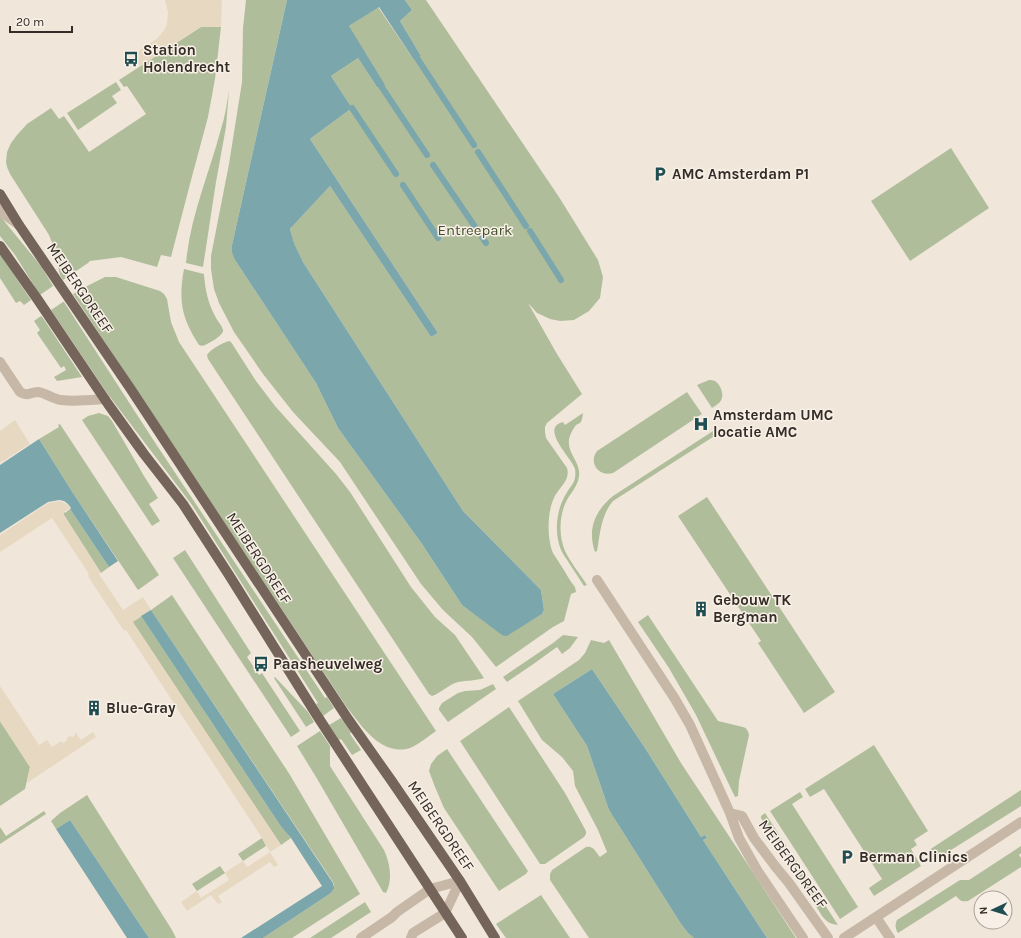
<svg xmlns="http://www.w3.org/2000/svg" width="1021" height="938" font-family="Karla,sans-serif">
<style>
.green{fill:#b0bd9b}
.plaza{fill:#e7d8c2}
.water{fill:#7ba6ab}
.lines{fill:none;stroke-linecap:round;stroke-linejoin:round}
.stream{stroke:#7ba6ab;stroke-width:6}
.minor{stroke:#c7b7a7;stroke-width:10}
.major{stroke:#756459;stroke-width:10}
.labels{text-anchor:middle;stroke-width:3;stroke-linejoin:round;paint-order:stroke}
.poi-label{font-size:15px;font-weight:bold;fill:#342c27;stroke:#f8f0e6;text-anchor:start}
.park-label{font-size:15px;fill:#42502d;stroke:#f8f0e6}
.street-label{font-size:15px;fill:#342c27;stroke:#f8f0e6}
</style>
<rect width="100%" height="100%" fill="#f0e7da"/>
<path class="green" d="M246 0H287L232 245 235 260 316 383 338 428 422 544 462 605 505 636 542 614 544 610 541 590 463 511 303 262 294 243 290 229 330 186 431 337 438 333 310 139 352 108 331 76 358 58 377 87 349 26 378 7 414 60 421 56 400 21 412 10 405 0H426L559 197 598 260 603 277 600 298 589 311 574 320 560 321 550 319 537 313 528 303 557 354 582 394 547 423 545 427V432L546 438 567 468C571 481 558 488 554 498 547 512 547 539 553 553 555 557 558 560 560 564 565 571 569 580 575 587L576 592 571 594 564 621 553 627 496 667 472 637 443 610 421 584 340 462 293 412 263 374 234 332 219 303 214 289 211 269V256L229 164 242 82 243 28Z
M201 27H221L215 79 208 117 190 184 171 257 161 255 157 267 121 257 90 261 88 263 63 280 60 275 53 245 49 235 10 174 7 167 6 162 7 152 11 143 17 135 27 124 51 108 59 119 64 116 89 152 146 114 127 86 124 87 119 80Z
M116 82 121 90 112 96 117 103 78 130 67 113Z
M229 90 226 127 216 182 203 267 186 263C190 217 209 174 221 129 225 117 227 103 229 90Z
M951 148 989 208 910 261 871 201Z
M0 216 41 266 53 286 40 295 15 255 0 236Z
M0 254 31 300 24 305 20 301 16 303 0 278Z
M184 269 204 274C205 289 208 303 215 316 217 321 222 325 223 330 224 335 210 343 205 345 204 346 201 346 199 345 182 319 178 301 184 269Z
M105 277H116L160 291 164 294 167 299 171 322 179 342 436 731C429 736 418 745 410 748 381 757 361 725 346 706L73 294 91 284Z
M63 302H64L154 441 325 698 327 697 334 708 323 716 316 704 318 703 192 505 107 393 51 310Z
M41 316 43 318 82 377 57 381 54 377 66 370 64 366 61 368 37 333 40 330 34 321Z
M229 341 231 342 256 381 275 406 336 474 350 492 411 587 435 617 455 635 484 678C476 681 467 680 458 682 448 685 441 693 432 696L429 694 208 359 207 355C211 349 222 343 229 341Z
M709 380C711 380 713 380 715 381 721 385 725 396 720 402 718 404 715 406 712 408L697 385Z
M687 392 702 414 613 473C599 477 588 463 597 451Z
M99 413 108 416 112 421 144 476 158 498 149 504 160 521 152 526 82 420 88 416Z
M583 413C583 415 582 419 581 422 580 423 578 424 576 425 573 429 570 434 569 439 567 454 581 462 579 476 578 487 569 494 565 504 559 518 559 537 565 551 571 563 580 574 587 585L584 586C579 578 574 571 569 563 567 559 563 555 561 550 554 533 556 510 566 494 571 485 577 482 575 469 572 458 539 428 563 422L565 425Z
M60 424 159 575 138 590 73 493 39 439 59 427 58 425Z
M713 431 716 435 613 501C601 515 600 534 597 551L595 552C587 529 595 511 613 496Z
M707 497 835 692 804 713 758 643 761 641 678 516Z
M70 509 109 567 101 573 64 515V512L65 513Z
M185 550 251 653 247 657 259 675 262 673 300 731 291 737 173 558Z
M172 595 290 775 360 894 292 938H263L331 893 334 885 333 882 151 610Z
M648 615 718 721 743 727C747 728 748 731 749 735L739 781 738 796 735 797 696 715 669 668 638 622Z
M141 616 282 828 291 838 281 845 132 622Z
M563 635 578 637 570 648 562 654 557 647 532 665 507 682 503 677 553 643Z
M591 640 604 643 609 640 681 763 796 938H767L703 840 707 838 705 835 701 837 645 748 592 669 553 694 587 746 609 810 681 924 688 933 694 938H589L550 880V874L552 870 586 847C593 845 596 852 600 857L607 852 598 830 575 786 573 771 562 757 542 740 518 701 579 660 585 653Z
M275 677 308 712 314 722 306 727 274 678Z
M493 684 496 689 448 722 439 710V708L442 703 458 693 465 691 480 690Z
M509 707 565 793 586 831V834L584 837 545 864H540L460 741Z
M341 718 351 732 350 734 361 750 352 755 341 739 339 740 329 725Z
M0 721 30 767 25 789 0 806Z
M320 731 330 746V766L384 850C390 863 393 880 386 893L383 892 316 777 297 746Z
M874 745 928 831 914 840 917 845 911 849 921 866 874 896 869 888 882 879 824 789 810 797 805 789Z
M447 749 528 871 526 874 499 891 444 808 435 787 429 771 431 764 437 756Z
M1021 790V806L935 860 929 850Z
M800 792 803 797 792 804 858 907 840 919 770 811Z
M87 795 172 930 176 938H149L70 820 56 829 51 821 60 813Z
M44 811 46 814 0 844V827L6 836Z
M765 813 838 925C830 924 827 922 822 916L761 818V816Z
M262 838 266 846 243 861 238 854Z
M1021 846V853L1019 855 1021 858V867L968 901C960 902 960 900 956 896L898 933C895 928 895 925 897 920L960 880H969Z
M220 866 225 873 197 891 192 884Z
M541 895 570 938H506L496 924Z
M365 902 371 912 331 938H310Z"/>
<path class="plaza" d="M165 0H222L221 27H201L140 66 133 55 158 38 164 30 167 24 168 12Z
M15 420 30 444 0 463V431Z
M59 501 63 502 68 505 70 508 64 512V515L101 573 99 574 123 610 143 597 151 610 133 622 281 845 270 852 262 838 126 630 124 631 89 578 88 575 89 574 52 518 0 552V535L48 503Z
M0 686 39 745 47 740 52 747 61 741 63 743 65 742 67 740V738L69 736 73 737 75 735V732L81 740 93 732 96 737 27 783 30 767 0 721Z
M270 852 278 865 274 867 270 862 218 896 222 902 218 904 211 895 187 911 181 902 197 891 201 898 229 880 225 873 230 869 243 861 247 867Z"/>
<path class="water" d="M287 0H405L412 10 400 21 421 56 414 60 379 7 349 26 385 85 377 87 358 58 331 76 352 108 310 139 438 333 431 337 330 186 290 229 294 243 303 262 463 511 541 590 544 610 542 614 507 636H505L502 635 462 605 422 544 338 428 316 383 235 260 232 252V245Z
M39 439 73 493 118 561 109 567 70 509 71 508 68 504 64 501 59 500 48 502 0 533V465Z
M151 610 333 883 334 888 331 893 263 938H241L322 886 291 838 282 828 141 616Z
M592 669 645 748 701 837 705 835 707 838 703 840 767 938H694L688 933 681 924 609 810 587 746 553 694Z
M70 820 149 938H127L56 829Z"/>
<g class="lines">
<path class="stream" d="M417 58 474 145
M381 86 427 155
M352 108 396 174
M478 152 526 226
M433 165 486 243
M403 185 438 238
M530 231 561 280"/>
<path class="minor" d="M0 209 5 215 19 225
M0 362 20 392C28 397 30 392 38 392 46 393 53 399 61 400 75 402 91 400 105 399
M597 580 675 699 690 725 730 813 739 838 757 870 803 938
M730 813 742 816 754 838 775 866 789 883 828 938
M876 917 890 938
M361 938 392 917 397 912 430 889 460 881
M411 938 413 933 445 913 460 881
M844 938 1021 822"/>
<path class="major" d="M0 194 19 225 130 388 348 719 391 780 460 881 495 938
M0 246 38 300 108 404 144 454 183 504 229 575 316 714 462 938"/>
</g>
<defs>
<g id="bus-bare" transform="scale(1.2)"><path d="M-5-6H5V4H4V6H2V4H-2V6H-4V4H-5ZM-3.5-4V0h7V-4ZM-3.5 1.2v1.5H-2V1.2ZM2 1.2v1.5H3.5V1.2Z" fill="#204d52" stroke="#f8f0e6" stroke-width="2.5" paint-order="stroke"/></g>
<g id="parking-bare" transform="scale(1.2)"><path d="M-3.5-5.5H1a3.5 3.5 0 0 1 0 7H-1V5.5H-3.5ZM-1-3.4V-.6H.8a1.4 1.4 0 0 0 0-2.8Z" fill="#204d52" stroke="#f8f0e6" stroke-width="2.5" paint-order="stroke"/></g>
<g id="hospital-bare" transform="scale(1.2)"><path d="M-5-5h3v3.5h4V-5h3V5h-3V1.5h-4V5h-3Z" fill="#204d52" stroke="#f8f0e6" stroke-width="2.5" paint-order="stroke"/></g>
<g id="building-bare" transform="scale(1.2)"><path d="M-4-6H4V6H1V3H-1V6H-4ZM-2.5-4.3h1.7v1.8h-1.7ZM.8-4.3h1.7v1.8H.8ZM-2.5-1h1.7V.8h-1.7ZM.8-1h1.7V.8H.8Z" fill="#204d52" stroke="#f8f0e6" stroke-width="2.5" paint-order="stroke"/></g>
</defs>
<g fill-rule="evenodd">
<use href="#bus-bare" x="131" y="59"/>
<use href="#parking-bare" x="660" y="174"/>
<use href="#hospital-bare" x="701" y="424"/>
<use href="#building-bare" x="701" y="609"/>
<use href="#bus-bare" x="261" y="664"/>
<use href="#building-bare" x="94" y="708"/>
<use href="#parking-bare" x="847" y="857"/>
</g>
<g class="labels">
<g class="poi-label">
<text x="143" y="55">Station<tspan x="143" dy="17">Holendrecht</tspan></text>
<text x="672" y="179">AMC Amsterdam P1</text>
<text x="713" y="420">Amsterdam UMC<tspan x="713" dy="17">locatie AMC</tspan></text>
<text x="713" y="605">Gebouw TK<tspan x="713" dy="17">Bergman</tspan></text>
<text x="273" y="669">Paasheuvelweg</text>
<text x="106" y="713">Blue-Gray</text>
<text x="859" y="862">Berman Clinics</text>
</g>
<g class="park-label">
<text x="475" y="235">Entreepark</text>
</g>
<g class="street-label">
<text transform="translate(80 288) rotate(56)" y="5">MEIBERGDREEF</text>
<text transform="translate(259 558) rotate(57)" y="5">MEIBERGDREEF</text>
<text transform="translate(441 826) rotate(56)" y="5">MEIBERGDREEF</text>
<text transform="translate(793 864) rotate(54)" y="5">MEIBERGDREEF</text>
</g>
</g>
<g transform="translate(993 910) rotate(266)"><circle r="19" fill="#f8f0e6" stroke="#aaa29a"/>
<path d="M0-3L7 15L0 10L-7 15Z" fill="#204d52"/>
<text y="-6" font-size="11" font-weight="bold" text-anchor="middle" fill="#342c27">N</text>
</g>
<path d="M10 26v6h62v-6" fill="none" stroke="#342c27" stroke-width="2"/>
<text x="16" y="26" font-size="12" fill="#342c27" stroke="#f8f0e6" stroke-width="3" paint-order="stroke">20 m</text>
</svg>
